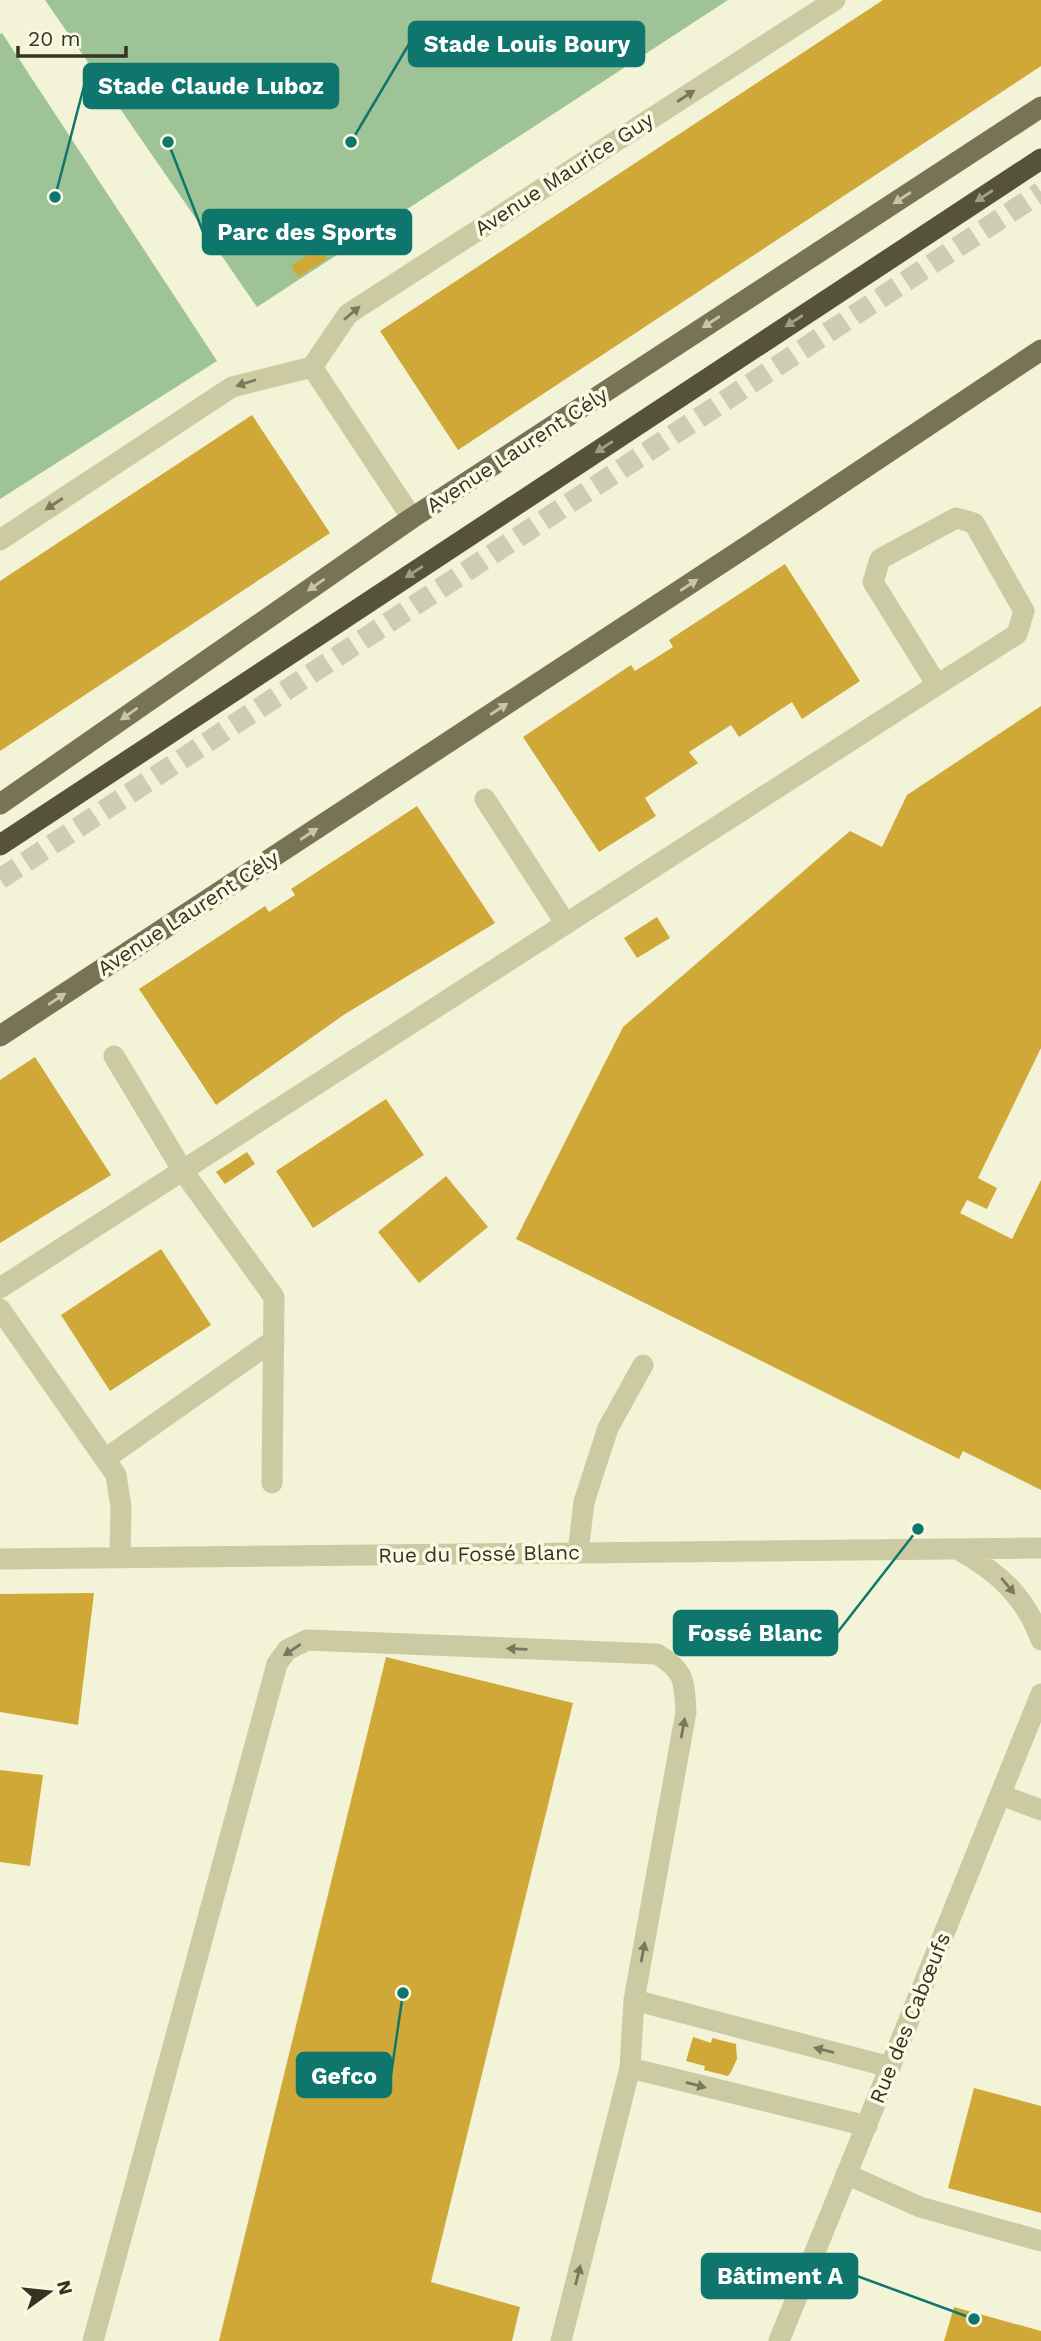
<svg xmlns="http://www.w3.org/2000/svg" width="1041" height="2341" font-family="'Work Sans',sans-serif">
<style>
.green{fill:#9ec396}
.building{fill:#d0a838}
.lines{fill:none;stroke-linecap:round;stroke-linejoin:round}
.highway-tunnel{stroke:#cccdb3;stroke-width:21;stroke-dasharray:21 10;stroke-linecap:butt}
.minor{stroke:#cccaa2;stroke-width:21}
.major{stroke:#797355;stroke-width:21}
.highway{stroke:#57523b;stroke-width:21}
.oneway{fill:#7a775d}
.oneway2{fill:#a09e87}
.oneway3{fill:#c6c4aa}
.labels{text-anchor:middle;stroke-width:7;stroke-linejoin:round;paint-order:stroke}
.street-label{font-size:21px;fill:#363325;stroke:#fafae3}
.leader{fill:none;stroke:#0f766e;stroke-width:2.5}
.callout-dot{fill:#0f766e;stroke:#fafae3;stroke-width:2.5}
.callout{fill:#0f766e;stroke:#0f766e;stroke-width:2.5}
.callout-label{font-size:23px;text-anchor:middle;font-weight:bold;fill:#fff}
</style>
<rect width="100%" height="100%" fill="#f2f3d7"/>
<path class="green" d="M45 0H728L257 307Z
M2 33 217 361 0 499V34Z"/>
<path class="building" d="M883 0H1041V66L458 450 380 331Z
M320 247 327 259 298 277 291 266Z
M252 415 330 533 0 751V581Z
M785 564 860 681 802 719 792 702 739 737 731 725 689 752 698 763 645 798 656 816 599 852 523 737 631 665 635 671 673 647 669 640Z
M1041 706V1048L978 1178 997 1188 987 1209 967 1200 960 1213 1012 1239 1041 1180V1490L963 1451 959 1459 516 1239 623 1027 850 831 882 847 907 795Z
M417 806 495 923 345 1014 216 1105 139 989 265 906 269 912 295 895 291 889Z
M657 917 670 938 637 958 624 938Z
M35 1057 111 1175 0 1243V1080Z
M386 1099 424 1155 313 1228 276 1171Z
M247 1152 255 1164 225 1184 216 1172Z
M446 1176 488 1227 419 1283 378 1232Z
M161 1249 211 1325 110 1391 61 1315Z
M94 1593 78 1725 0 1712V1594Z
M386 1657 573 1703 431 2282 520 2307 512 2341H219Z
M0 1770 43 1775 30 1866 0 1862Z
M693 2037 711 2043 712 2038 736 2044 737 2059 731 2072 728 2076 704 2070 705 2066 686 2061Z
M974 2088 1041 2106V2213L948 2188Z
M954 2307 1041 2331V2341H944Z"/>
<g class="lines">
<path class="highway-tunnel" d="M0 879 1041 192"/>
<path class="minor" d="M312 367 412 518
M0 540 232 387 312 367 348 314 835 0
M485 799 566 924
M114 1056 183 1171 274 1297 272 1483
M0 1288 937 685 1017 634 1024 611 974 523 956 518 880 559 873 582 937 685
M0 1309 116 1475 121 1507 120 1558
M105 1459 274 1340
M959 1550C999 1573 1025 1596 1041 1640
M578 1553 584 1502 608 1428 643 1365
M0 1559 1041 1548
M1001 1795 1041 1810
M634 2000 890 2067
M630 2068 867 2126
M846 2174 920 2207 1041 2241
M93 2341 277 1664 287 1650 307 1640 657 1654C685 1671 684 1680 686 1712L634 2000 630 2068 561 2341
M779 2341 1041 1694"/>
<path class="major" d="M0 804 412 518 1041 107
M0 1036 752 543 1041 350"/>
<path class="highway" d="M0 845 1041 159"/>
</g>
<defs><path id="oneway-solid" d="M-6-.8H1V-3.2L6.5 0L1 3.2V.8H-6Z" transform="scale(1.75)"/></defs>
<g class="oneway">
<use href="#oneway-solid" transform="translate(686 96) rotate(-33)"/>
<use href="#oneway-solid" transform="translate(352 313) rotate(-40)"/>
<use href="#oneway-solid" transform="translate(246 383) rotate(162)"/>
<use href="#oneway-solid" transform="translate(54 504) rotate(147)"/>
<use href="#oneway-solid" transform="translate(1008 1586) rotate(50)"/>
<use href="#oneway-solid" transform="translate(517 1649) rotate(-178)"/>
<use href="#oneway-solid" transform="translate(292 1650) rotate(146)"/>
<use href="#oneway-solid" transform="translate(683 1728) rotate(-80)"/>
<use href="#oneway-solid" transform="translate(643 1952) rotate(-80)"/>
<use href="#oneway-solid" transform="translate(824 2050) rotate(-166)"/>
<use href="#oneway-solid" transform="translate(696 2085) rotate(15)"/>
<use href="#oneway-solid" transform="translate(578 2275) rotate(-76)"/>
</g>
<g class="oneway2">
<use href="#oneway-solid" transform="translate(984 196) rotate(147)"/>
<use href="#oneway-solid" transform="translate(794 321) rotate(147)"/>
<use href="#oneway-solid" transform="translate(604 447) rotate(147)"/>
<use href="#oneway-solid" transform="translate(414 572) rotate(147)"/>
</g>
<g class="oneway3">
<use href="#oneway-solid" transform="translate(902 198) rotate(147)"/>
<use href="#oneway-solid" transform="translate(711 322) rotate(147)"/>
<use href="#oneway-solid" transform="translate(316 585) rotate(145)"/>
<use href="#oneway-solid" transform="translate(689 585) rotate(-33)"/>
<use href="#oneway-solid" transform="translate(499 709) rotate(-33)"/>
<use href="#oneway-solid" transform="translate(129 714) rotate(145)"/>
<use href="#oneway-solid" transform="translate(309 834) rotate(-33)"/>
<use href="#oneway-solid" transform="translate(57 999) rotate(-33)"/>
</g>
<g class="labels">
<g class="street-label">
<text transform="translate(564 174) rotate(-33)" y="7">Avenue Maurice Guy</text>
<text transform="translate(517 450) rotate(-33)" y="7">Avenue Laurent Cély</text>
<text transform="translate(188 913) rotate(-33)" y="7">Avenue Laurent Cély</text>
<text transform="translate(479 1554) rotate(-1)" y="7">Rue du Fossé Blanc</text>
<text transform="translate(910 2018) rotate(-68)" y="7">Rue des Cabœufs</text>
</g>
</g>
<path class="leader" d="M351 142L409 44M55 197L84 86M168 142L203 232M918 1529L837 1633M403 1993L391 2075M974 2319L857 2276"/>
<g class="callout-dot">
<circle cx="351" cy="142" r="7"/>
<circle cx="55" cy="197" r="7"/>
<circle cx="168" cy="142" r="7"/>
<circle cx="918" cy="1529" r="7"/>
<circle cx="403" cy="1993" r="7"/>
<circle cx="974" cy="2319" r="7"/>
</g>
<g class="callout">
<rect x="409" y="22" width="235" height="44" rx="7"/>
<rect x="84" y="64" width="254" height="44" rx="7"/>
<rect x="203" y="210" width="208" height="44" rx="7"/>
<rect x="674" y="1611" width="163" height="44" rx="7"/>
<rect x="297" y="2053" width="94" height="44" rx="7"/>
<rect x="702" y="2254" width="155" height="44" rx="7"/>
</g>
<g class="callout-label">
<text x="527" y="52">Stade Louis Boury</text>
<text x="211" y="94">Stade Claude Luboz</text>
<text x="307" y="240">Parc des Sports</text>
<text x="755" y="1641">Fossé Blanc</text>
<text x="344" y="2084">Gefco</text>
<text x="780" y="2284">Bâtiment A</text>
</g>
<g transform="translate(49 2292) rotate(75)" stroke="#fafae3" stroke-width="5" paint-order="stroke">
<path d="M0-5L12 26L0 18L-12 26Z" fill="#363325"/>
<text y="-10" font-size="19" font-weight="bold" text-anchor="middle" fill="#363325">N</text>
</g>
<path d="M18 46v10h108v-10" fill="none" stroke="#363325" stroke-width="3.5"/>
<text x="28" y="46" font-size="21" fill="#363325" stroke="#fafae3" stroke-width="5" paint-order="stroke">20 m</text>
</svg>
